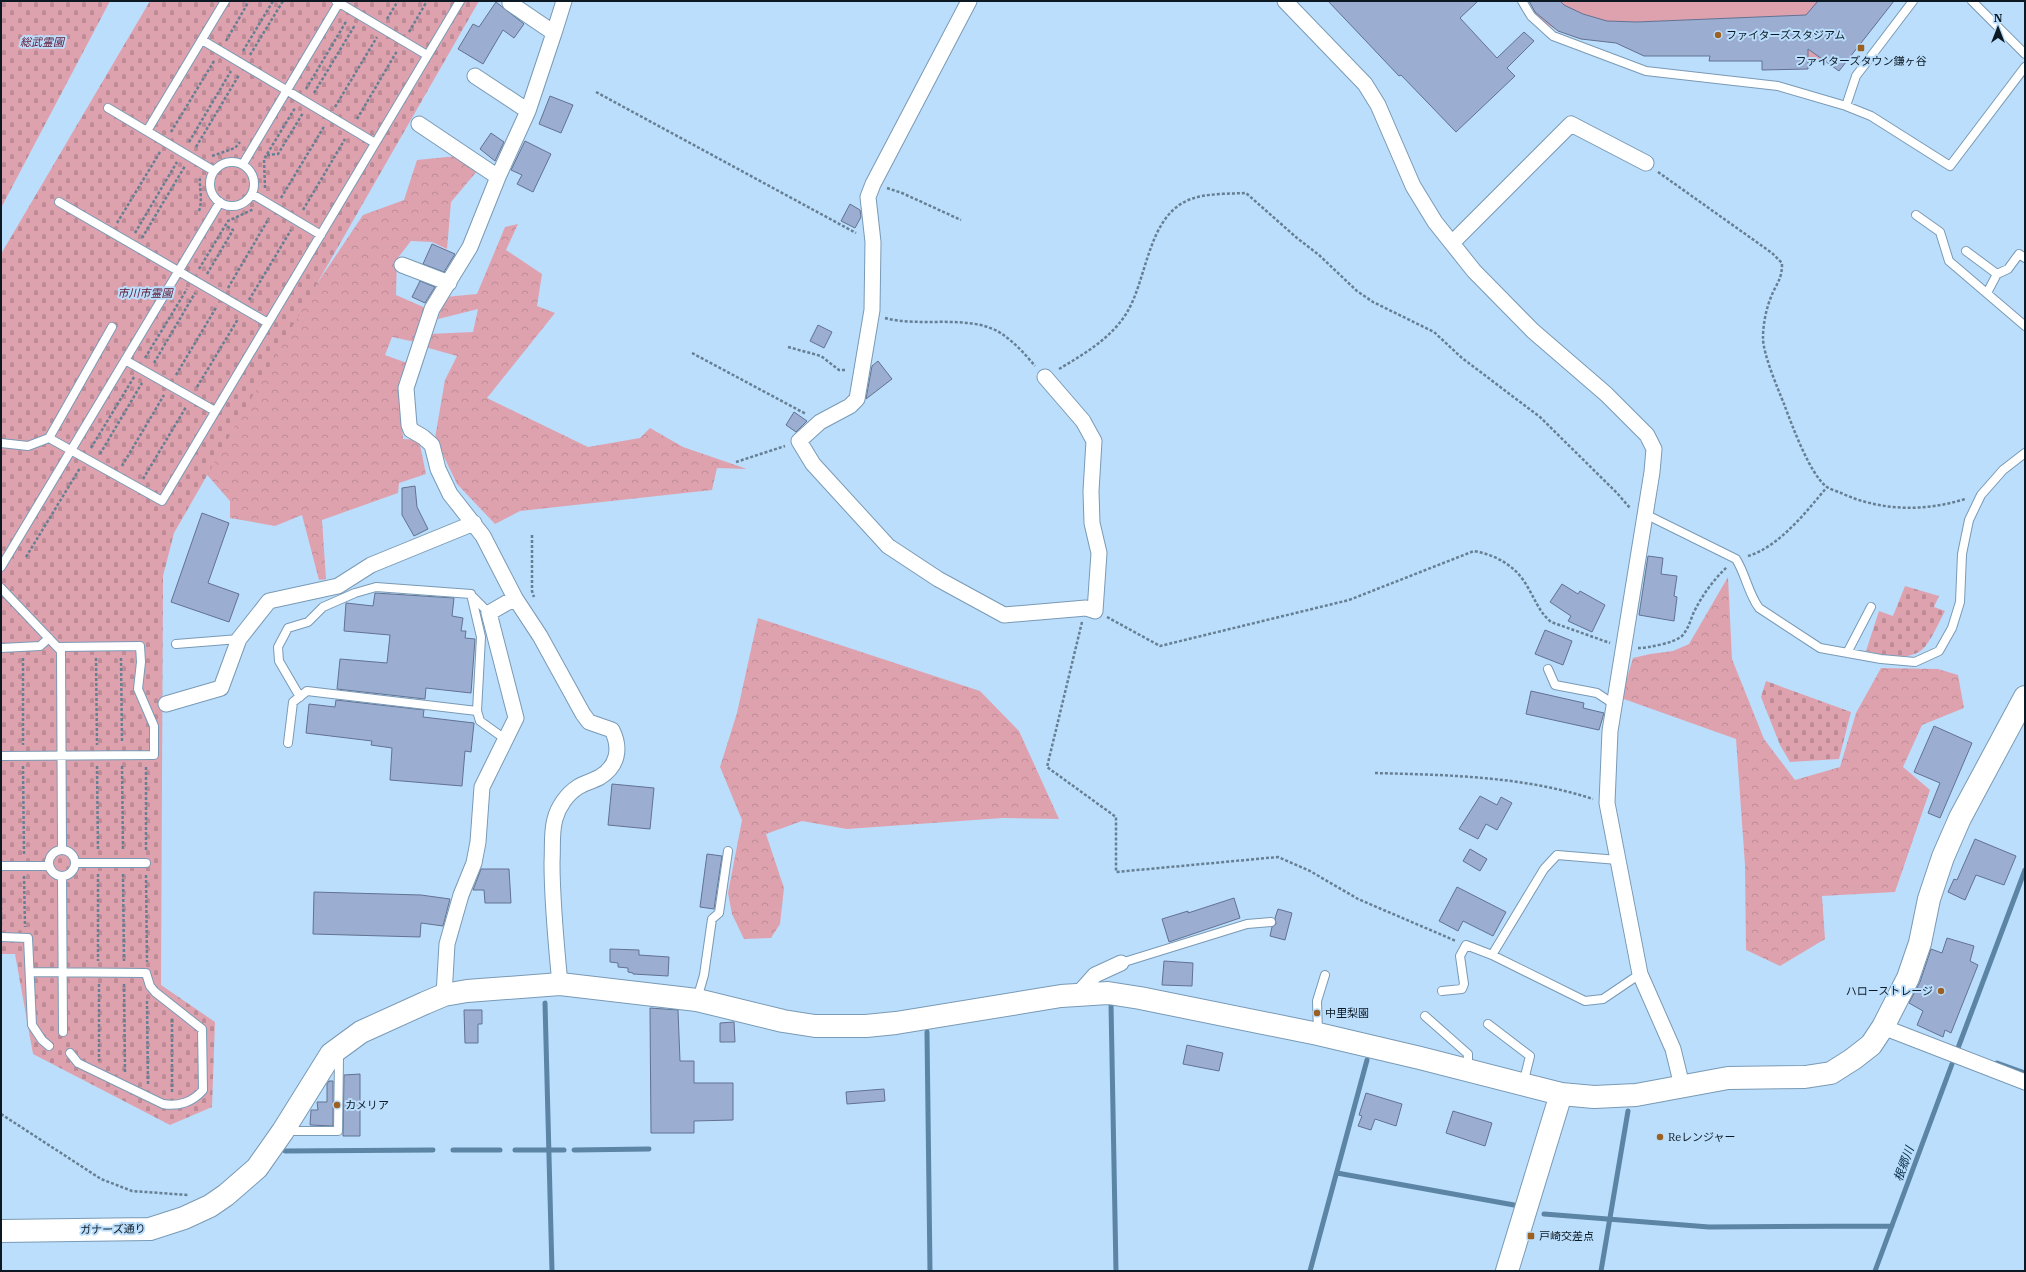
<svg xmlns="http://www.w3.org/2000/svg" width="2026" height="1272" font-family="'IBM Plex Serif','Noto Sans JP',serif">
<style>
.forest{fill:url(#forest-crowns)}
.cemetery{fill:url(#cemetery-stones)}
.pitch{fill:#dea2af}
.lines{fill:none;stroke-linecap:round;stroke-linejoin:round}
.stream{stroke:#5c84a4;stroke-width:5}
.building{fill:#9badd0;stroke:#627293}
.lane-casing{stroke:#799ab5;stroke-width:10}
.street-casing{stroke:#799ab5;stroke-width:17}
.secondary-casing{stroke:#799ab5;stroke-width:24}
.path{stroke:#667f93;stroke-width:2.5;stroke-dasharray:3 2;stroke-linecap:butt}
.lane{stroke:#fff;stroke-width:8}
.street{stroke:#fff;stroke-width:15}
.secondary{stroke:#fff;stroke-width:22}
.poi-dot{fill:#9c6121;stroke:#bbdefc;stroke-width:1.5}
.labels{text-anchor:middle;stroke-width:4;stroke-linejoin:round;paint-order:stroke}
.poi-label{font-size:11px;fill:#0c1923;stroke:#bbdefc;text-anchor:start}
.park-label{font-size:11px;font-style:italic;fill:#611530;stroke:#bbdefc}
.street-label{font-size:11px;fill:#0c1923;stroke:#bbdefc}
.water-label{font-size:12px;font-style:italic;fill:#09314d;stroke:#bbdefc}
</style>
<defs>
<pattern id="forest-crowns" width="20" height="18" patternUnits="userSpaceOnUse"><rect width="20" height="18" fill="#dea2af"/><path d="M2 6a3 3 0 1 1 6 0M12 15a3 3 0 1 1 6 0" fill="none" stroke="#bd8b96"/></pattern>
<pattern id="cemetery-stones" width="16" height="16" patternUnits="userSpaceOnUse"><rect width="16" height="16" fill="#dea2af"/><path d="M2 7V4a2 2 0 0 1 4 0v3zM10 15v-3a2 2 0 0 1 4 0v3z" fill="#bd8b96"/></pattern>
</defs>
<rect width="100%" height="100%" fill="#bbdefc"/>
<path class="forest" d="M457 156 478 170 451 202 447 249 432 242 411 241 397 259 396 295 428 309 415 342 392 337 385 355 407 363 399 381 403 439 419 440 426 474 399 483 398 493 322 520 326 579 319 580 302 515 275 526 230 518V501L202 469 300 309 363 215 404 200 417 160Z
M518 224 506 250 542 274 537 306 555 313 487 398 588 447 640 438 650 428 683 447 747 469 717 468 712 490 520 511 495 524 457 484 435 438 445 380 457 356 425 347 428 334 473 332 478 309 438 319 445 297 477 294 505 227Z
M1728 577 1732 659 1764 739 1795 780 1840 767 1856 713 1881 668 1938 669 1958 675 1964 708 1922 725 1903 767 1930 790 1895 892 1822 896 1825 939 1780 966 1746 950 1745 865 1736 739 1621 698 1633 658 1650 654 1673 651 1689 644Z
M758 618 980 691 1019 731 1059 819 1003 818 847 829 802 821 766 834 784 888 780 924 771 938 744 939 732 914 728 893 742 820 720 767 737 713Z"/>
<path class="cemetery" d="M1 1H110L1 208Z
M150 1H479L174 533 163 576 161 985 215 1022 212 1107 170 1125 33 1054 15 954H1V254Z
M1905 586 1939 596 1934 607 1945 611C1939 622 1934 634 1927 644 1914 664 1884 655 1866 651L1879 611 1893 616Z
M1766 681 1851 712 1839 759 1790 762 1780 745 1761 697Z"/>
<path class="pitch" d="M1529 1H1894L1839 71 1824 60 1808 61V69L1762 70V61H1709L1710 56H1644L1616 43 1581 39 1558 31 1537 18Z"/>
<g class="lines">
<path class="stream" d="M545 1003 552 1271
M1111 1004 1116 1271
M927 1032 930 1271
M1958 1048 2025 870
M1997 1063 2025 1073
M453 1150H500
M515 1150H564
M574 1150 649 1149
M285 1151 433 1150
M1337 1173 1514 1205
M1544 1214 1709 1227 1892 1226
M1310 1271 1367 1060
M1601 1271 1628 1111
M1875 1271 1952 1064"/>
</g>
<path class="building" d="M1328 1H1478L1460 18 1497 58 1524 32 1534 41 1507 68 1515 76 1456 132 1401 75 1399 76Z
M1529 1H1560L1564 5 1583 14 1607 21 1637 22 1806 15 1818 1H1894L1839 71 1808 49V69L1762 70V61H1709L1710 56H1644L1616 43 1581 39 1558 31 1535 12Z
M496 2 524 24 514 38 503 30 483 64 458 49 473 24 479 27Z
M550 96 573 105 561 133 539 124Z
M491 133 504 142 495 161 480 149Z
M525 141 551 154 533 192 517 184 522 175 511 170Z
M850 204 860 210 861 217 855 228 841 221Z
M432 244 455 254 444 272 423 264Z
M420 281 435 287 425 303 412 297Z
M818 325 832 332 824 348 810 341Z
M878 361 892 379 866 399 872 366Z
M794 412 807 421 796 432 786 425Z
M415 486 417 507 428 529 414 536 402 515V488Z
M202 513 229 523 208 583 239 594 229 622 171 602Z
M1648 556 1663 558 1661 574 1677 576 1674 596 1677 597 1674 621 1639 615Z
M1562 584 1578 594 1580 591 1605 605 1592 632 1568 621 1571 616 1550 602Z
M375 593 454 598 452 616 463 618 461 631H466L465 638 475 639 471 693 426 688 425 699 337 689 340 659 387 663 390 635 344 631 346 603 373 606Z
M1545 630 1572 641 1563 665 1535 654Z
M1531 691 1584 703 1583 708 1604 713 1599 730 1526 714Z
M336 700 424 710 423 717 474 723 471 752 465 751 462 786 390 780 392 748 371 745 372 741 306 733 309 704 335 707Z
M1934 726 1972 743 1940 818 1928 813 1940 783 1914 772Z
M612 784 654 788 650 829 608 825Z
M1480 796 1497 805 1501 797 1512 803 1497 830 1486 824 1478 839 1459 829Z
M1975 839 2016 856 2004 885 1976 875 1965 900 1948 892 1954 879 1957 880Z
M1470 849 1487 859 1480 871 1463 861Z
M707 854 722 856 714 909 700 907Z
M481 869H509L511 903H485L484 890H473Z
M1457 887 1506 912 1493 936 1463 921 1458 931 1439 921Z
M314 892 421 895 450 899 443 926 421 923 420 937 313 934Z
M1234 898 1240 918 1169 942 1162 919 1188 911V913Z
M1278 909 1292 913 1285 940 1270 936 1272 927 1276 924 1275 918Z
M1947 938 1974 946 1970 961 1978 965 1951 1033 1945 1030 1943 1037 1917 1025 1923 1011 1909 1003 1920 982 1931 949 1942 953Z
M610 949 639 950V955L669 957 668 976 633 974V973L628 972V968L618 967V963L610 962Z
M1164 961 1193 963 1192 986 1162 985Z
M650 1008 678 1010 680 1061H694V1083H733V1120L694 1121V1133H651Z
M464 1010H482V1024H478V1043H465Z
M734 1022 735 1042H720V1023Z
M1187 1045 1223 1053 1219 1071 1183 1064Z
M360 1074V1136H343L344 1075Z
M329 1081H333V1126L310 1125 311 1110H318L317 1102H327V1084Z
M884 1089 885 1101 847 1104 846 1092Z
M1366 1093 1402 1104 1396 1126 1375 1119 1371 1130 1358 1126 1362 1116 1359 1115Z
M1453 1111 1492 1123 1485 1146 1446 1133Z"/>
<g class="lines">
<g class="lane-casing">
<path id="lane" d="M336 1 427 55
M1522 1 1531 16 1553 36 1646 71 1778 86 1846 106 1871 116 1950 166 2025 67
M1972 1 2025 54
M202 40 375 143
M1846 106 1856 76 1913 1
M108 108 214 171
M147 131 225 1
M210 184a22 22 0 1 1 44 0a22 22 0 1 1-44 0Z
M243 164 340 1
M252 194 321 235
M59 202 268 323
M1916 215 1940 232 1949 261 2025 326
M1966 251 1997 274
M1987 293 1997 274 2008 269 2019 254 2025 258
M112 327 49 438 162 501 460 1
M125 360 215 411
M1 443 28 446 49 438
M1645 514 1736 559C1746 575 1748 593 1759 608L1820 648 1881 659 1915 662 1939 651 1952 628 1960 602 1962 554 1969 520 1981 495 2003 470 2025 453
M1 567 220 202
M1 588 61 651 62 850
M471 595 489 613
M176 644 239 639
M1 648 40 646 49 638
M1847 653 1871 607
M1548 669 1555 685 1597 693 1615 705
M477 711 480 721 505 739
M288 743 293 702 307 691 477 711 481 637 471 594 376 587 355 593 323 607 308 622 288 628 278 647 279 661 300 697
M1 756 154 755V726L138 689 141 662 140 646 58 647
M49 863a13 13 0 1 1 26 0a13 13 0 1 1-26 0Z
M75 863H146
M1 866H49
M62 877 63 1032
M1 937 28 938 32 1025 42 1040 49 1046
M1492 955 1544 869 1557 855 1618 860
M1121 963 1247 924 1271 922
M30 972 146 973 150 986 155 992 202 1029 203 1090C193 1102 178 1107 163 1104L78 1063 70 1053
M1442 991 1462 989 1464 984 1460 956 1466 945 1492 955 1585 1001 1603 999 1640 974
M697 999 704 975 712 919 719 913 728 851
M1425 1016 1468 1054V1069
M1488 1024 1530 1056 1523 1084
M1318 1033 1317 1001 1325 975
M286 1131H338L339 1058 334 1055"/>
</g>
<g class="street-casing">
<path id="street" d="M969 1 873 184 868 197 873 242 872 310 857 399 850 406 820 422 799 441 813 464 888 546 938 579 1004 615 1086 608 1095 611 1099 553 1092 523 1091 491 1094 441 1083 421 1045 377
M1285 1 1365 84 1378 105 1413 186 1435 222 1474 271 1533 331 1606 394 1647 435 1654 449 1652 472 1610 731 1607 803 1640 974 1673 1049 1682 1086
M554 33 564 1
M475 76 528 111
M419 124 498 177
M1452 243 1571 124 1646 163
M402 265 449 283
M515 598 540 636 583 714 589 722 612 730C621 748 618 766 600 777 593 781 584 783 578 787 567 794 558 807 555 819 551 833 553 848 552 862 552 903 556 943 560 984
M166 704 221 688 239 639 269 601 338 586 371 565 474 523
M1078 994 1095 975 1121 963
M444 995 447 944 461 895 474 863 478 842 482 787 516 718 489 613 515 598 483 536 450 494 438 469 432 445 423 437 411 430 409 425 406 388 432 309 470 247 498 177 528 111 554 33 510 3
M1883 1027 2025 1082"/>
</g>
<g class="secondary-casing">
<path id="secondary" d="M1 1231 150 1229 184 1218 210 1206 226 1195 257 1168 283 1131 331 1054 361 1032 425 1003 444 995 467 991 560 984 697 1000 783 1021 815 1026H866L896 1023 1061 996 1108 993 1140 998 1318 1034 1420 1058 1561 1094 1594 1097 1636 1095 1728 1078 1805 1077 1831 1073 1853 1059 1871 1045 1883 1027 1908 978 1920 943 1929 899 1943 857 1960 818 2025 697
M1507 1271 1561 1094"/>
</g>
<path class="path" d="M387 19 398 1
M409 32 427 1
M226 41 249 1
M243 51 273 1
M250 55 283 1
M306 89 347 20
M596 92 856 233
M314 93 355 25
M335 107 377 37
M357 119 397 51
M171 132 214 61
M189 142 231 71
M196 147 239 75
M267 155 278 154 303 113
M212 156 235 148 240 142
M1658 172 1772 253 1782 263C1782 280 1777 282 1771 297 1766 309 1763 325 1763 338 1763 354 1778 389 1784 404 1792 425 1810 475 1827 487 1831 490 1837 491 1841 493 1880 511 1924 512 1965 499
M265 188 264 159 295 108
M887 188 902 193 961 220
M281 198 325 125
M303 210 345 139
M199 211C203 200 199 188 200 176
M117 223 160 152
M135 233 177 162
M142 238 185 166
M199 269 228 221 254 209
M207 274 233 230 225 225
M228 288 269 218
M249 300 291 230
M885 318C921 328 971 313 1002 334 1014 342 1026 355 1035 366
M788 347 821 356 839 370H846
M692 353 806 414
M145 358 187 289
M154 363 195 293
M1059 369C1084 354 1110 339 1126 314 1148 279 1147 215 1191 199 1208 193 1228 194 1246 193L1297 238 1319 255 1357 291 1373 302 1434 332 1462 358 1540 417 1617 493 1630 508
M176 375 217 306
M197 387 238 319
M91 448 134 377
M100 454 142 383
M736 462 785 446
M122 466 164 395
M143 479 186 407
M532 535V591L534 597
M1748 556C1779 547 1807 511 1827 487
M26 557 80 468
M1107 617 1160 646 1349 600 1474 551C1496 555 1516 566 1527 586 1535 599 1539 612 1551 622L1610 643
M1082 622 1047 767 1116 817V872L1278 857 1310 871 1358 899 1456 941
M1638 648C1648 648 1674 643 1682 636 1688 629 1690 622 1693 614 1701 597 1713 580 1727 567
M23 658V745
M96 658 97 745
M121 658 122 743
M23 766 24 855
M97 766 98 851
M122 766 123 851
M146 767V852
M1375 773C1447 775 1523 776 1593 799
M98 874V961
M123 874 124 961
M146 875 147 962
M24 876 25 927
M1 897V925
M99 984V1061
M124 984 125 1073
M147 1001 148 1084
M172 1019V1094
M1 1114 101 1179 132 1191 188 1195"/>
<use href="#lane" class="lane"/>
<use href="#street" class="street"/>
<use href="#secondary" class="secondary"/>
</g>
<g class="poi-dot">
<circle cx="1718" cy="35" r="4"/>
<rect x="1857" y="44" width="8" height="8" rx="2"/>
<circle cx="1941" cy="991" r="4"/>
<circle cx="1317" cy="1013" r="4"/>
<circle cx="337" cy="1105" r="4"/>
<circle cx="1660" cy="1137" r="4"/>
<rect x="1527" y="1232" width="8" height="8" rx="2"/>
</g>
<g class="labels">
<g class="poi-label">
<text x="1726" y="39">ファイターズスタジアム</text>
<text x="1861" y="65" text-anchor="middle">ファイターズタウン鎌ヶ谷</text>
<text x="1933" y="995" text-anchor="end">ハローストレージ</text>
<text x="1325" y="1017">中里梨園</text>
<text x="345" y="1109">カメリア</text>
<text x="1668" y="1141">Reレンジャー</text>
<text x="1539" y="1240">戸崎交差点</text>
</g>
<g class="park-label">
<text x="42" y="46">総武霊園</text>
<text x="145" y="297">市川市霊園</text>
</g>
<g class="street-label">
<text transform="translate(113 1229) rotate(-1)" y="4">ガナーズ通り</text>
</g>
<g class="water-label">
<text transform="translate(1904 1164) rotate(-70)" y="4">根郷川</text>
</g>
</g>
<rect width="2026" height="1272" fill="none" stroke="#0c1923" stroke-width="4"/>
<g transform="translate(1998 28)" stroke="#bbdefc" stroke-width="3" paint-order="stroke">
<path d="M0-3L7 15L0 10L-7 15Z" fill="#0c1923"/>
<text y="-6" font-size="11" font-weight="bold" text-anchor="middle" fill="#0c1923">N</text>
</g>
</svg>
